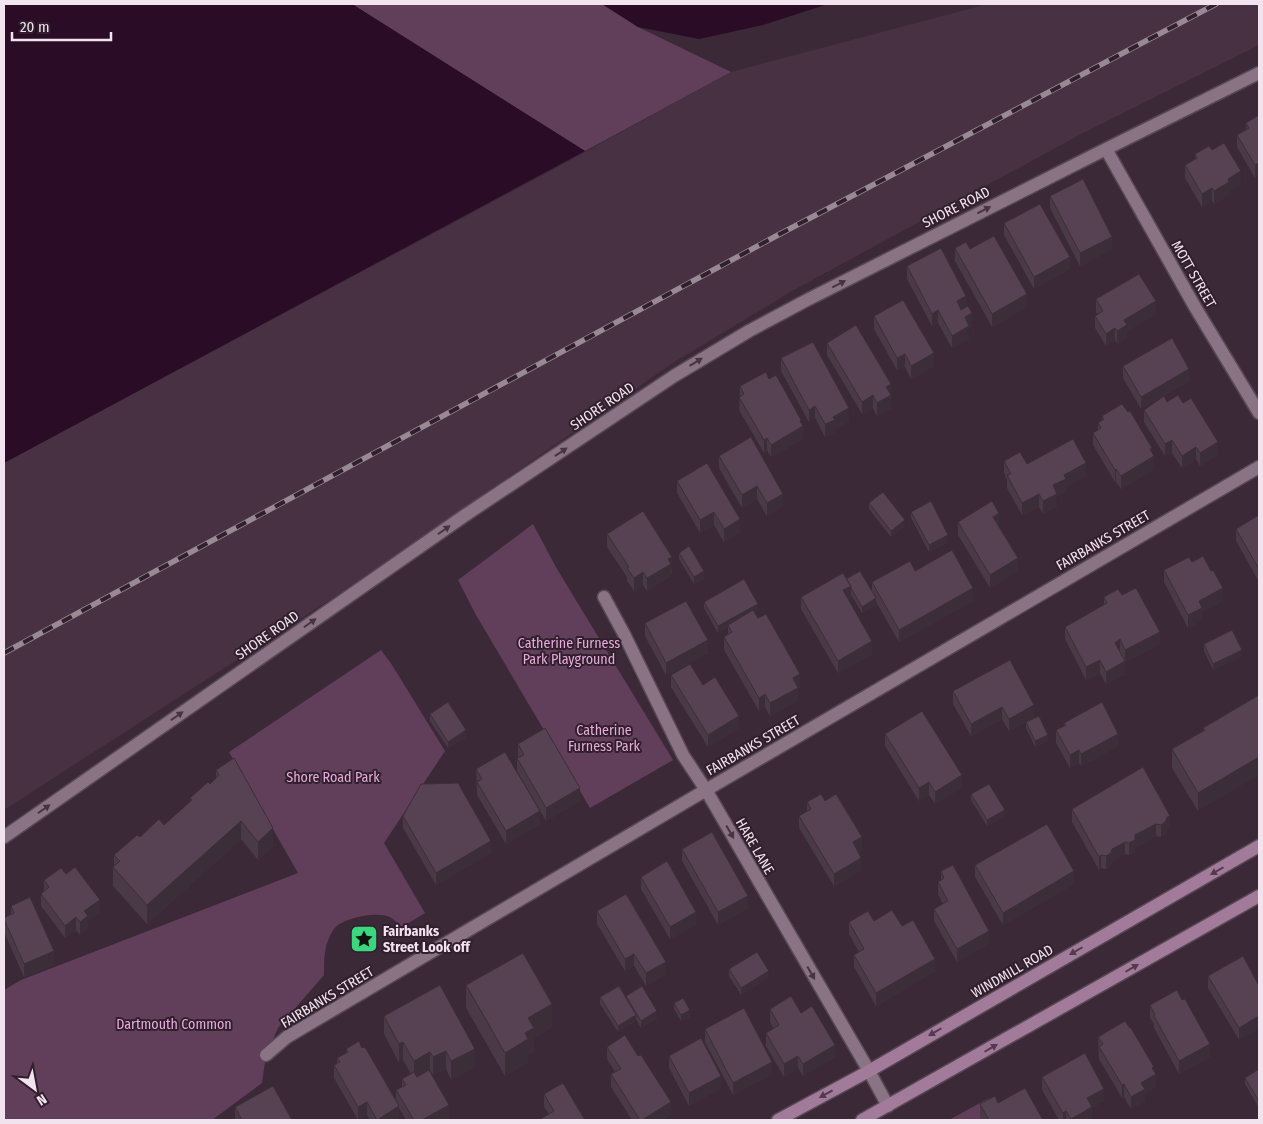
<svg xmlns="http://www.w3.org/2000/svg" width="1263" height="1124" font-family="'Fira Sans Condensed',sans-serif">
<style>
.built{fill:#483143}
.green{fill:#613f5b}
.water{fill:#2b0c26}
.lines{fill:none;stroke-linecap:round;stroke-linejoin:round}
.minor-casing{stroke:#584855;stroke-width:15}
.secondary-casing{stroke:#584855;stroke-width:15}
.minor{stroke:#897384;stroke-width:12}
.secondary{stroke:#a27a9a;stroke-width:12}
.rail-casing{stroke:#988995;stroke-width:5.5}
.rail{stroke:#311f2d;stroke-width:4;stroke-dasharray:11;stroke-linecap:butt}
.wall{fill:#4a3947}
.shaded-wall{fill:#3c2e39}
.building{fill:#564252;stroke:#3c2e39}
.oneway{fill:#473443}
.oneway2{fill:#533a4e}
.labels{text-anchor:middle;stroke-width:4;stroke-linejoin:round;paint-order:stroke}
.street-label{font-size:14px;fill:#f1e4ee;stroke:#311f2d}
.park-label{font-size:14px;fill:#e8abdc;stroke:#311f2d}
.poi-label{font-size:14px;font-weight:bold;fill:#f1e4ee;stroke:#311f2d;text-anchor:start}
</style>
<rect width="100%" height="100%" fill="#3b2938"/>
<path class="built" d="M988 4H1259V45L1083 133 792 291 673 363 345 590 4 810V463L554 169 731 72Z"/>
<path class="green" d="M352 4H602L638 27 731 72 585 151Z
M533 524 557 569 673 760 590 808 476 615 458 580Z
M381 650 392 665 445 751 384 843 425 913 402 927C398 924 394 919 390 917 377 911 342 918 334 929 324 943 324 958 324 975L278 1028 266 1055 262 1083 212 1120H4V990L21 980 298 873 229 752Z
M989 1098 998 1120H949Z"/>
<path class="water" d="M4 4H352L585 151 4 463Z
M602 4H828L763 25 699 39 638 27Z"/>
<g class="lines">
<g class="minor-casing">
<path id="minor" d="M1106 149 1195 307 1259 413
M604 597 624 634 683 755 706 790 869 1071 888 1106
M4 837 464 516 674 376 749 331 807 300 1106 149 1259 73
M266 1055 287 1037 706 790 1259 467"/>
</g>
<g class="secondary-casing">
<path id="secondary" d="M778 1120 869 1071 1259 846
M862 1120 1259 896"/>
</g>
<use href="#minor" class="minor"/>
<use href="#secondary" class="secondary"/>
<g class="rail-casing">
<path id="rail" d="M4 653 778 235 1216 4"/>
</g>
<use href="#rail" class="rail"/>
</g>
<path class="wall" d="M1259 115 1255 178 1237 147V135L1246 129V123Z
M1212 150 1241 184 1229 191V194L1214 204 1212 200 1202 207 1185 178V165L1195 160V154Z
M1050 196 1112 249 1080 266 1050 208Z
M1004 223 1070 269 1034 289 1004 235Z
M955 248 970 249 1027 307 992 327 955 261Z
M907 266 966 307 972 326 969 327V339L952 348 938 323 932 326 907 279Z
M1096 299 1156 314 1127 331V338L1117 343 1115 340 1106 346 1095 328V316L1098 314 1096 312Z
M874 316 934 366 911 379 905 367 897 370 874 329Z
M827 343 891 384V408L877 416 873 408 862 414 827 355Z
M781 358 849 421 835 429V432L825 437 815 418 809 422 781 371Z
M1123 366 1189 381 1141 409 1123 378Z
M769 379 801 422 803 439 771 457 767 450 764 453 739 410 740 386Z
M1167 402 1218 454 1200 466 1196 459 1182 468 1172 453 1165 456 1144 422V410Z
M1102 416 1152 454 1154 469 1121 489 1116 482H1115L1093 445V433L1098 430V423L1102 420Z
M719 456 783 506 767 516 757 499 742 508 719 468Z
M1004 461 1027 464 1086 476 1066 487V491L1057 496V506L1043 514 1039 507 1022 515 1007 488V480L1004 473Z
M677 481 740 532 724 542 714 525 700 533 677 493Z
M869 503 905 526 891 537 869 509Z
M911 512 948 542 929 552 911 518Z
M1259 515V582L1236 541V529Z
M958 522 999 526H998L1018 570 990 588 958 535Z
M607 534 672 569 671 576 647 591 643 585 634 591 627 581V577L607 547Z
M679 553 704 578 694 584 679 559Z
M1192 562 1223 601 1202 612V620L1188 628 1164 582V570Z
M915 571 973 601 899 642 876 602V605L862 613 851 595V599L848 600 872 654 838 673 801 609V597L846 579 872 591V582Z
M1122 595 1160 644 1125 662V674L1106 684 1100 673 1086 680 1065 639V627L1104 605V597Z
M704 602 758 610 754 612 800 687 798 688V700L770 716 765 707 759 711 724 650V637L728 635V627L718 633 704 608Z
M645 623 708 653 666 675 645 636Z
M1204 644 1242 656 1213 670 1204 651Z
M671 675 703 685 739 728 708 747 671 687Z
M953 691 1034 718 1009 731 1002 719 971 736 953 704Z
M1259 695 1198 811 1172 768V749L1203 731V728Z
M430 714 466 737 448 748 430 721Z
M1026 722 1048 741 1035 747 1026 728Z
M1064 723 1118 746 1081 766 1079 763 1070 768 1056 743V730L1064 726Z
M885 734 962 787 935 804 929 795 919 801 885 746Z
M518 744 580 801 546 821 517 771V758H518Z
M1143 767 1170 828 1167 830 1166 834 1161 837 1156 836 1135 848V852L1129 855 1125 854 1112 862 1111 866 1106 869 1101 868 1099 870 1072 822V809Z
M476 769 540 824 506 844 477 795Z
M216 770 273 846 258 860 241 839 147 924 113 886V867L114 866V855L164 825 190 802V798L210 784 216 778Z
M971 794 1005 816 987 826 971 800Z
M825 801 862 849 858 852 861 870 834 886 799 828V816L807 812V802Z
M403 816 491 853 436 885 403 828Z
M682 849 748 908 718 925 682 861Z
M975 865 1074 884 1003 925 975 877Z
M941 871 989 943 957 962 934 921V909L943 904 938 894V882L941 880Z
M66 874 100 912 88 921V928L80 935 76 930 65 938 41 906V894L44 891V880Z
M641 877 696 925 670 939 641 889Z
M11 906 54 964 24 977 4 932V918L11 915Z
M597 911 666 974 646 986 634 966 625 971 597 924Z
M874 921 902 926 935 971 876 1006 854 967V955L859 952 849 934V922Z
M1243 956 1239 1040 1208 988V976Z
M729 969 769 977 741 995 729 976Z
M466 985 552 1027 534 1038V1051L528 1055V1062L505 1076 466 1008Z
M626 996 657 1018 641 1028 636 1019V1021L618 1032 600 1004V997L626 998Z
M674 1003 690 1017 681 1021 674 1009Z
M1150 1005 1210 1057 1179 1074 1154 1028V1024L1150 1018Z
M770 1009 801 1013 835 1057 803 1076 798 1068 784 1077 766 1046V1033L774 1029 770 1022Z
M384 1016 475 1067 451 1080 446 1069 433 1075 430 1070 429 1071 449 1118 444 1120H406L399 1108V1119L397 1120H370L367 1115 358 1120 334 1078V1065L337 1063V1058L346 1053V1049L362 1048 396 1101V1090L402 1087V1079L411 1074 403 1060 399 1063 384 1034Z
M705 1029 772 1074 733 1095 705 1042Z
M1098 1037 1154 1071 1156 1087 1145 1093V1101L1131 1109 1124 1097 1122 1098 1099 1059Z
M607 1047 638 1056 671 1115 662 1120H632L611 1087V1074L615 1072 607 1059Z
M669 1056 721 1088 689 1106 669 1068Z
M1259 1069V1108L1245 1084V1078Z
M1042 1077 1104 1101 1092 1108V1119L1090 1120H1059L1042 1090Z
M544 1094 585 1120H539L549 1114 544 1107Z
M998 1103 1043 1120H981L980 1117V1104Z
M235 1107 292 1120H235Z"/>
<path class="shaded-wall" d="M1259 163V175L1255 178V165Z
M1241 171V184L1229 191V194L1214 204V191L1228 179Z
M1212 188V200L1202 207V194Z
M1112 237V249L1080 266V253Z
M1070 257V269L1034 289V277Z
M1027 294V307L992 327V314Z
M966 296V309L957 314V301Z
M1156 301V314L1127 331V338L1117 343V331L1124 320Z
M938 310V323L932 326V314Z
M972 313V326L969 327V339L952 348V336L965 317Z
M1115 328V340L1106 346V334Z
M934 353V366L911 379V366Z
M905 354V367L897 370V358Z
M1189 369V381L1141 409V397Z
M891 384V408L877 416V403L886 387Z
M873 395V408L862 414V402Z
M815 406V418L809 422V410Z
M849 408V421L835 429V432L825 437V424L833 417Z
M801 420V428L803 426V439L771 457V445Z
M767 438V450L764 453V440Z
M1172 440V453L1165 456V444Z
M1218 442V454L1200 466V453Z
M1196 447V459L1182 468V456Z
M1152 448V457L1154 456V469L1121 489V476Z
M1086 463V476L1066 487V491L1057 496V506L1043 514V501L1053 485 1064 475Z
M1116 469V482H1115V470Z
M757 486V499L742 508V495Z
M783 494V506L767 516V503Z
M1039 494V507L1022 515V503Z
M714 512V525L700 533V520Z
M999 513V526L993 529V517Z
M740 519V532L724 542V529Z
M905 520V526L891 537V531Z
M948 535V542L929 552V545Z
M672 557 671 576 647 591V578Z
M1018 558V570L990 588V575Z
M704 571V578L694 584V577Z
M643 572V585L634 591V578Z
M851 586V599L843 603V590Z
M973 588V601L899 642V630Z
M1223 588V601L1202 612V620L1188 628V615L1199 601Z
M876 598V605L862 613V607Z
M758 604V610L729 627 728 625V627L718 633V626Z
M1160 632V644L1125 662V650Z
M1120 639V652L1115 643Z
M708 640V653L666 675V663Z
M872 641V654L838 673V661Z
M1242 650V656L1213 670V664Z
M1100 660V673L1086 680V667Z
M1125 661V674L1106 684V672Z
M800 674V687L798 688V700L770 716V703L793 678Z
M765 694V707L759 711V698Z
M1034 705V718L1009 731V719Z
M1002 707V719L971 736V724Z
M739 716V728L708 747V735Z
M466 730V737L448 748V742Z
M1118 734V746L1081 766V754Z
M1048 735V741L1035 747V741Z
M1079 750V763L1070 768V755Z
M1259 757V775L1198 811V793Z
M962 775V787L935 804V792Z
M929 782V795L919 801V788Z
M580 788V801L546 821V808Z
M1005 810V816L987 826V820Z
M540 811V824L506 844V831Z
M1170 816V828L1167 830 1166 834 1161 837V825L1167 817Z
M241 821V839L147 924V905Z
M1156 824V836L1135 848V852L1129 855V843L1135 835Z
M273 828V846L258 860V842Z
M862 837V849L853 855V842Z
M491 841V853L436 885V873Z
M1125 842V854L1112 862 1111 866 1106 869V856L1112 849Z
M1101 855V868L1099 870V857Z
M861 858V870L834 886V874Z
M1074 871V884L1003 925V913Z
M748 896V908L718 925V912Z
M100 900V912L88 921V928L80 935V922L84 911Z
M696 912V925L670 939V927Z
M76 917V930L65 938V926Z
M989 931V943L957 962V949Z
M54 951V964L24 977V964Z
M634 954V966L625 971V959Z
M935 959V971L876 1006V993Z
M666 962V974L646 986V973Z
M769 971V977L741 995V988Z
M552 1004V1027L534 1038V1051L528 1055V1062L505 1076V1053L528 1018Z
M690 1010V1017L681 1021V1015Z
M657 1011V1018L641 1028V1021Z
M636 1015V1021L618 1032V1026Z
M1259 1016V1029L1239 1040V1028Z
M403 1042V1060L399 1063V1044Z
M1210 1044V1057L1179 1074V1061Z
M835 1045V1057L803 1076V1064Z
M475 1049V1067L451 1080V1061Z
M446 1051V1069L433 1075V1057Z
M430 1052V1070L414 1079V1061Z
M798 1056V1068L784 1077V1064Z
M772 1062V1074L733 1095V1083Z
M1154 1067V1076L1156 1074V1087L1145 1093V1101L1131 1109V1097L1152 1068Z
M721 1076V1088L689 1106V1093Z
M1124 1084V1097L1122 1098V1085Z
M1104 1089V1101L1092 1108V1119L1090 1120H1071V1119L1087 1098Z
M367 1102V1115L358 1120V1107Z
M671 1102V1115L662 1120H642Z
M449 1105V1118L444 1120H422Z
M399 1106V1119L397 1120H377Z
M1066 1111V1120H1063V1113Z"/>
<path class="building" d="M1259 115V163L1255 165 1237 135 1249 128 1246 123Z
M1224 143 1241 171 1228 179 1229 182 1214 191 1212 188 1202 194 1185 165 1197 158 1195 154 1209 146 1212 150Z
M1083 179 1112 237 1080 253 1050 196Z
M1040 204 1070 257 1034 277 1004 223Z
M994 236 1027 294 992 314 955 248 966 242 970 249Z
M941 248 966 296 957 301 961 310 968 306 972 313 965 317 969 326 952 336 938 310 932 314 907 266Z
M1139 274 1156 301 1124 320 1127 325 1117 331 1115 328 1106 334 1095 316 1103 311 1096 299Z
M903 300 934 353 911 366 905 354 897 358 874 316Z
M856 325 891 384 886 387 891 395 877 403 873 395 862 402 827 343Z
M1172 338 1189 369 1141 397 1123 366Z
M813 342 849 408 833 417 835 420 825 424 815 406 809 410 781 358Z
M766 372 769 379 776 375 801 420 800 421 803 426 771 445 767 438 764 440 739 397 744 394 740 386Z
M1178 395 1183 403 1191 398 1218 442 1200 453 1196 447 1182 456 1172 440 1165 444 1144 410 1164 396 1167 402Z
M1122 404 1128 412 1130 411 1152 448 1150 449 1154 456 1121 476 1116 469 1115 470 1093 433 1101 428 1098 423 1104 419 1102 416Z
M751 437 783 494 767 503 757 486 742 495 719 456Z
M1073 439 1086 463 1064 475 1066 479 1053 485 1057 494 1043 501 1039 494 1022 503 1007 475 1011 474 1004 461 1020 452 1027 464Z
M707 463 740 519 724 529 714 512 700 520 677 481Z
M883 492 905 520 891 531 869 503Z
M931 501 948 535 929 545 911 512Z
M992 501 999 513 993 517 1018 558 990 575 958 522Z
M643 511 672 557 668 559 671 564 647 578 643 572 634 578 627 568 629 567 607 534Z
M1259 515V569L1236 529Z
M689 546 704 571 694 577 679 553Z
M952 550 973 588 899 630 872 582 910 561 915 571Z
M1203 556 1211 571 1213 570 1223 588 1199 601 1202 608 1188 615 1164 570 1189 557 1192 562Z
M860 571 876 598 862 607 851 588V586L846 579Z
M843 573 851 586 843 590 872 641 838 661 801 597Z
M744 579 758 604 718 626 704 602Z
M1136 588 1160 632 1125 650 1120 639 1115 643 1125 661 1106 672 1100 660 1086 667 1065 627 1107 603 1104 597 1118 589 1122 595Z
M686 601 708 640 666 663 645 623Z
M753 610 758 618 766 614 800 674 793 678 798 688 770 703 765 694 759 698 724 637 732 632 728 625Z
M1232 630 1242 650 1213 664 1204 644Z
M1010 660 1034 705 1009 719 1002 707 971 724 953 691Z
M690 664 703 685 715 677 739 716 708 735 671 675Z
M1259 695V757L1198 793 1172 749 1205 730 1203 728Z
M448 702 466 730 448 742 430 714Z
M1102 702 1118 734 1081 754 1079 750 1070 755 1056 730 1066 725 1064 723Z
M922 711 962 775 935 792 929 782 919 788 885 734Z
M1039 716 1048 735 1035 741 1026 722Z
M545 728 580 788 546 808 517 758 524 755 518 744Z
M505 752 540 811 506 831 477 782 482 779 476 769Z
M234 758 273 828 258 842 241 821 147 905 113 867 120 861 114 855 137 835 140 837 159 819 164 825 192 800 190 798 208 782 210 784 219 775 216 770Z
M1143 767 1170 816 1167 817 1166 821 1161 825 1156 824 1135 835V840L1129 843 1125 842 1112 849 1111 853 1106 856 1101 855 1099 857 1072 809Z
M458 783 491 841 436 873 403 816 421 784Z
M989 784 1005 810 987 820 971 794Z
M821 794 825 801 836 794 862 837 853 842 861 858 834 874 799 816 811 809 807 802Z
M1047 824 1074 871 1003 913 975 865Z
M712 832 748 896 718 912 682 849Z
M667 861 696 912 670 927 641 877Z
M953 865 989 931 957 949 934 909 948 901 938 882 944 878 941 871Z
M75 867 100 900 84 911 88 916 80 922 76 917 65 926 41 894 49 887 44 880 61 868 66 874Z
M626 894 666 962 646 973 634 954 625 959 597 911Z
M30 897 54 951 24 964 4 919V918L14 913 11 906Z
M892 910 902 926 913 920 935 959 876 993 854 955 864 949 849 922 868 911 874 921Z
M757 952 769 971 741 988 729 969Z
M523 953 552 1004 528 1018 534 1028 525 1033 528 1039 505 1053 466 985Z
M1243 956 1259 986V1016L1239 1028 1208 976Z
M440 985 475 1049 451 1061 446 1051 433 1057 430 1052 414 1061 403 1042 399 1044 384 1016Z
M619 986 636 1015 618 1026 600 997Z
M642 986 657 1011 641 1021 626 996Z
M1177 990 1182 1000 1185 999 1210 1044 1179 1061 1154 1016 1155 1015 1150 1005Z
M791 996 801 1013 812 1006 835 1045 803 1064 798 1056 784 1064 766 1033 779 1025 770 1009Z
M683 998 690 1010 681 1015 674 1003Z
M744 1008 772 1062 733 1083 705 1029Z
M1125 1021 1130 1028H1131L1154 1067 1152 1068 1156 1074 1141 1083 1145 1089 1131 1097 1124 1084 1122 1085 1099 1047 1103 1044 1098 1037Z
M625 1035 638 1056 641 1055 671 1102 642 1120H640L611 1074 621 1069 607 1047Z
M701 1038 721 1076 689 1093 669 1056Z
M359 1041 362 1048 365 1047 399 1106 377 1120 367 1102 358 1107 334 1065 340 1062 337 1058 348 1052 346 1049Z
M1085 1053 1104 1089 1087 1098 1092 1107 1071 1119 1066 1111 1063 1113 1042 1077Z
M1259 1069V1101L1245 1078Z
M429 1070 449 1105 422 1120H414L396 1090 406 1085 402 1079 414 1072 417 1077Z
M563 1083 585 1120H539L554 1111 544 1094Z
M273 1086 292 1120H242L235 1107Z
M1025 1088 1043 1120H989L980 1104 995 1096 998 1103Z"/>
<defs><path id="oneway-solid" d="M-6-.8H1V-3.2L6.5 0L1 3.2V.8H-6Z" transform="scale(1.25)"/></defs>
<g class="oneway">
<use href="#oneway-solid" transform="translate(984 210) rotate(-27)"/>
<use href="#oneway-solid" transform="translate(839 284) rotate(-27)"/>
<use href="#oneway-solid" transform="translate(696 362) rotate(-31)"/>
<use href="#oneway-solid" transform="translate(561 452) rotate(-34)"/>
<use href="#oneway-solid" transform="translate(444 530) rotate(-35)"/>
<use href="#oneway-solid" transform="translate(310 623) rotate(-35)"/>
<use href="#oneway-solid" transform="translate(177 716) rotate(-35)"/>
<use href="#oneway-solid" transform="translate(44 809) rotate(-35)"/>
<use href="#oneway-solid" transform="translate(730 832) rotate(60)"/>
<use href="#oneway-solid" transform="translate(811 973) rotate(60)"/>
</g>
<g class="oneway2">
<use href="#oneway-solid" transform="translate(1217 871) rotate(150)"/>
<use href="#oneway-solid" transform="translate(1076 951) rotate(150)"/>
<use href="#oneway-solid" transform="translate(1132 968) rotate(-30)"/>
<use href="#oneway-solid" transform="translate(935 1032) rotate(150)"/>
<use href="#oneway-solid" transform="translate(991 1048) rotate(-30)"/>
<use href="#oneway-solid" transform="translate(826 1094) rotate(151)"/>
</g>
<defs>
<g id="sight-square" transform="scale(1.4375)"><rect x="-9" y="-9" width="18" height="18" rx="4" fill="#3ad77f" stroke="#311f2d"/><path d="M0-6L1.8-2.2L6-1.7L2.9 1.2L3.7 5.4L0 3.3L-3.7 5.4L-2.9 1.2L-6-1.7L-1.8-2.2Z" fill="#111"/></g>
</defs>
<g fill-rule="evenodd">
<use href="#sight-square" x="364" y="939"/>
</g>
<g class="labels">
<g class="street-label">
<text transform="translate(956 207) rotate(-27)" y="5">SHORE ROAD</text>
<text transform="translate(1194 274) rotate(60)" y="5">MOTT STREET</text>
<text transform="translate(602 406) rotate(-34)" y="5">SHORE ROAD</text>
<text transform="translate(1103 540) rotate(-30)" y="5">FAIRBANKS STREET</text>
<text transform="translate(267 635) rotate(-35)" y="5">SHORE ROAD</text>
<text transform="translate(753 745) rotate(-30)" y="5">FAIRBANKS STREET</text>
<text transform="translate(755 846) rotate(60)" y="5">HARE LANE</text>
<text transform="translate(1012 971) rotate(-30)" y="5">WINDMILL ROAD</text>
<text transform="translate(327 997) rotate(-31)" y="5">FAIRBANKS STREET</text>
</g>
<g class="park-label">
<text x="569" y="648">Catherine Furness<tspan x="569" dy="16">Park Playground</tspan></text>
<text x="604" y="735">Catherine<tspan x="604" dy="16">Furness Park</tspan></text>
<text x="333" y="782">Shore Road Park</text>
<text x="174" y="1029">Dartmouth Common</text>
</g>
<g class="poi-label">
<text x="383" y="936">Fairbanks<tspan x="383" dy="16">Street Look off</tspan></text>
</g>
</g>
<rect width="1263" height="1124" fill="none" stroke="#f1e4ee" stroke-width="10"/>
<g transform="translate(35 1089) rotate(148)" stroke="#311f2d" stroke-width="4" paint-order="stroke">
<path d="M0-4L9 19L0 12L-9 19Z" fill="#f1e4ee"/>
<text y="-8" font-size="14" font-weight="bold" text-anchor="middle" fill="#f1e4ee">N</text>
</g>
<path d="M12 32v8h99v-8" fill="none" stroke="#f1e4ee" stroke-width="2.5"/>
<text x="20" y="32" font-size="15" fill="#f1e4ee" stroke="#311f2d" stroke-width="4" paint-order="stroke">20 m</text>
</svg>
